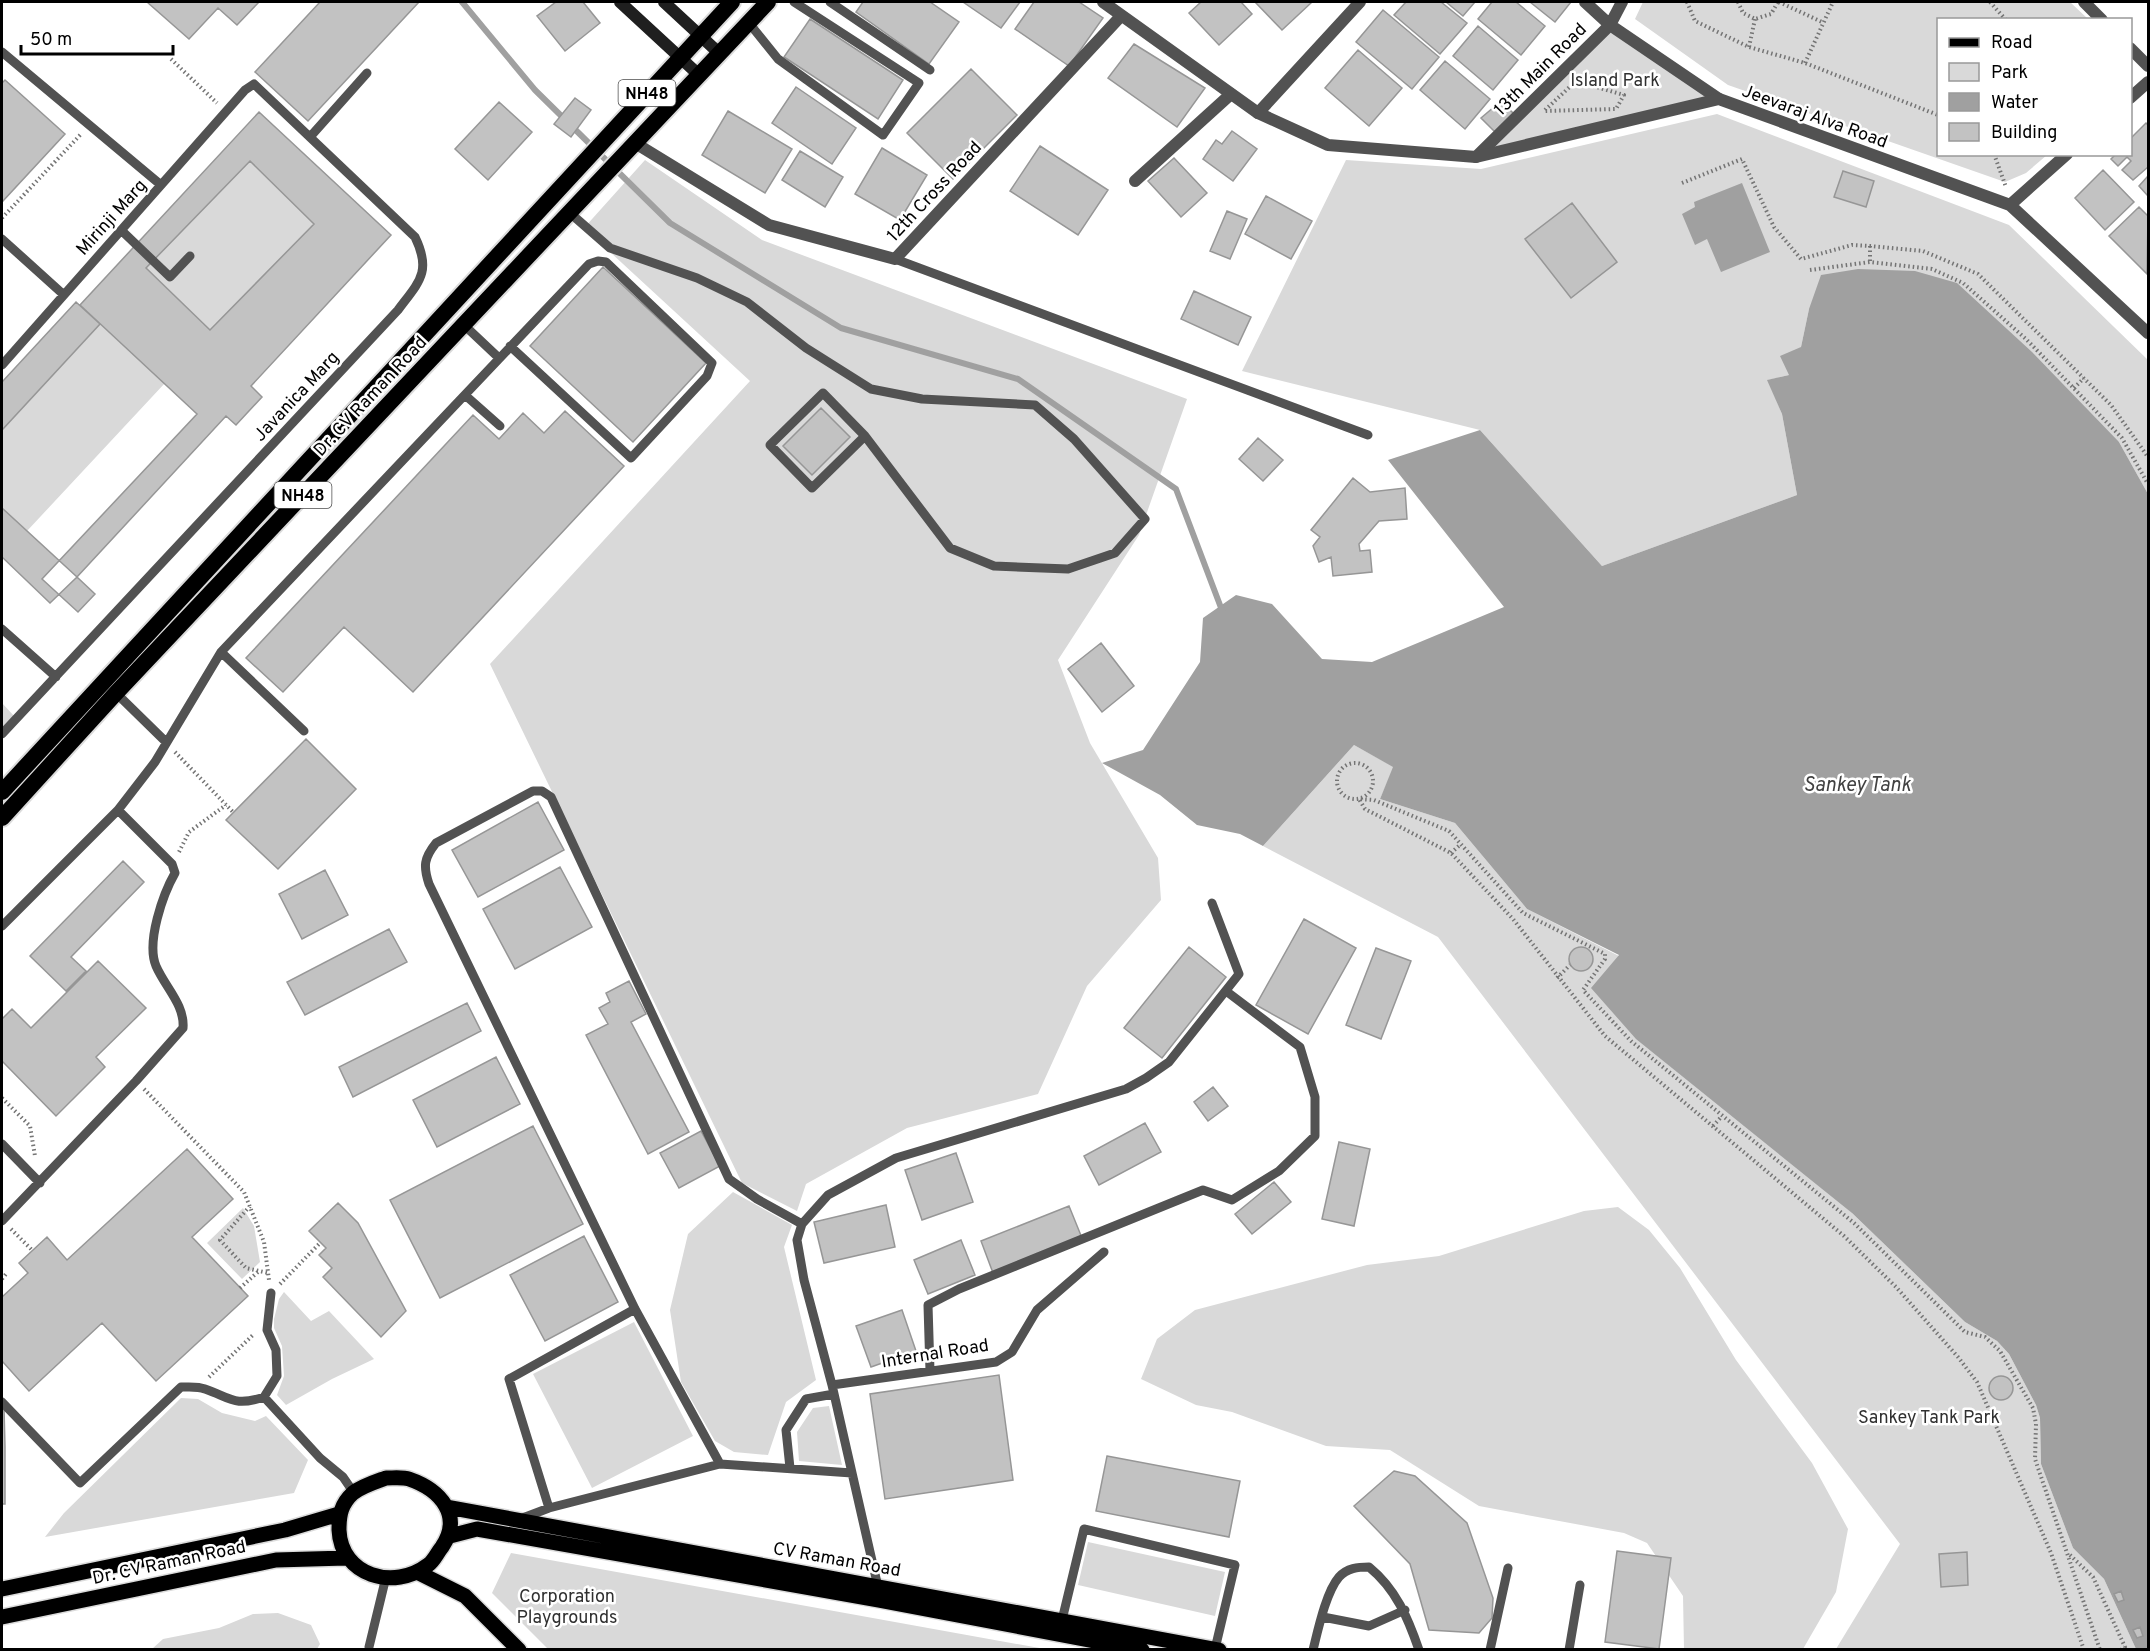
<svg xmlns="http://www.w3.org/2000/svg" width="2150" height="1651" font-family="Overpass,sans-serif">
<style>
.green{fill:#d9d9d9}
.water{fill:#a0a0a0}
.lines{fill:none;stroke-linecap:round;stroke-linejoin:round}
.stream{stroke:#a0a0a0;stroke-width:6}
.building{fill:#c2c2c2;stroke:#969696;stroke-width:1.5;fill-rule:evenodd}
.primary-casing{stroke:#dbdbdb;stroke-width:18}
.trunk-casing{stroke:#dbdbdb;stroke-width:20}
.path{stroke:#747474;stroke-width:4;stroke-dasharray:1.5 3;stroke-linecap:butt}
.service{stroke:#525252;stroke-width:9}
.minor{stroke:#525252;stroke-width:12}
.tertiary{stroke:#525252;stroke-width:12}
.secondary{stroke:#1f1f1f;stroke-width:12}
.primary{stroke:#000;stroke-width:15}
.trunk{stroke:#000;stroke-width:16}
.labels{text-anchor:middle;stroke-width:5;stroke-linejoin:round;paint-order:stroke}
.shield{fill:#fff;stroke:#4c4c4c;stroke-width:1.5}
.shield-label{font-size:16px;font-weight:bold;fill:#000}
.street-label{font-size:18px;fill:#000;stroke:#fff}
.park-label{font-size:18px;fill:#303030;stroke:#fff}
.water-label{font-size:20px;font-style:italic;fill:#414141;stroke:#fff}
</style>
<rect width="100%" height="100%" fill="#fff"/>
<path class="green" d="M1643 2H2070L2088 19 1938 20V154L2047 155 2026 173 2005 182 1728 85 1635 19Z
M1610 25 1719 99 1476 157Z
M1717 114 2009 225 2148 360V494L2119 442 1809 309 1801 347 1789 375 1768 380 1782 414 1797 495 1602 566 1480 430 1242 371 1346 160 1481 169Z
M645 160 762 240 1187 399 1139 535 1058 660 1090 743 1158 858 1161 900 1087 986 1038 1094 907 1128 806 1184 797 1211 742 1183 490 664 750 381 584 228Z
M250 161 314 224 210 330 146 268Z
M100 324 165 383 27 531 2 508V430Z
M2 703 14 716 2 728Z
M1354 745 1394 767 1380 799 1455 823 1527 909 1619 956 1852 1213 1965 1322 1997 1341 2009 1354 2036 1405 2040 1418 2041 1464 2073 1548 2104 1579 2136 1649H1836L1900 1544 1438 937 1263 846Z
M733 1192 792 1225 784 1247 816 1380 786 1402 768 1455 734 1452 715 1441 681 1382 670 1310 688 1234Z
M1618 1207 1649 1230 1680 1268 1736 1360 1812 1463 1848 1529 1836 1592 1803 1649H1684L1683 1596 1647 1543 1624 1533 1479 1506 1390 1450 1326 1446 1232 1412 1196 1405 1141 1379 1157 1339 1195 1310 1367 1265 1439 1256 1584 1211Z
M243 1208 254 1226 260 1262 242 1279 207 1243Z
M284 1292 311 1321 329 1311 374 1359 332 1379 286 1405 277 1395 284 1376 282 1346 274 1328V1319L279 1299Z
M634 1322 693 1436 592 1488 533 1374Z
M181 1398 198 1399 222 1413 255 1421 266 1416 308 1460 294 1493 45 1537 64 1513Z
M829 1406 842 1465 799 1461 797 1432 813 1408Z
M1088 1542 1225 1572 1215 1616 1078 1585Z
M511 1553 1045 1649H548L492 1593Z
M278 1613 311 1625 320 1644 317 1649H152L163 1639 219 1628 253 1614Z"/>
<path class="water" d="M1742 183 1770 252 1721 272 1707 239 1695 245 1682 214 1695 207 1694 202Z
M1858 269 1915 271 1957 283 2032 352 2119 442 2148 494V1649H2136L2104 1579 2073 1548 2041 1464 2040 1418 2036 1405 2009 1354 1997 1341 1965 1322 1852 1213 1636 1039 1591 988 1619 955 1527 909 1455 823 1380 799 1393 767 1354 745 1263 846 1240 834 1197 825 1160 795 1102 763 1143 750 1200 662 1203 618 1236 595 1272 604 1322 659 1372 662 1504 607 1388 460 1480 430 1602 566 1797 495 1782 414 1767 380 1789 375 1780 356 1801 347 1809 309 1821 275Z"/>
<g class="lines">
<path class="stream" d="M462 2 535 90 670 223 841 328 1018 379 1176 489 1223 613"/>
</g>
<path class="building" d="M147 2H259L237 25 218 8 189 39Z
M320 2H419L308 121 255 72Z
M556 2H583L600 23 565 51 537 16Z
M863 2H930L959 22 929 64 856 12Z
M963 2H1020L1001 28Z
M1034 2H1079L1103 18 1069 66 1015 29Z
M1201 2H1241L1252 14 1219 45 1189 13Z
M1255 2H1312L1282 30Z
M1406 2H1441L1467 23 1440 54 1394 15Z
M1446 2H1475L1463 16Z
M1492 2H1516L1545 26 1521 55 1478 19Z
M1530 2H1571L1555 22Z
M1383 10 1439 57 1412 89 1356 42Z
M810 19 903 80 878 119 784 57Z
M1478 26 1518 60 1493 90 1453 56Z
M1134 44 1205 88 1177 127 1108 78Z
M1358 50 1402 88 1369 126 1325 88Z
M1445 61 1490 99 1465 129 1420 90Z
M971 69 1017 115 953 179 907 133Z
M5 80 65 134 2 202V83Z
M796 87 856 128 832 164 772 123Z
M575 98 591 110 571 137 554 124Z
M1501 101 1514 114 1495 132 1481 118Z
M499 102 532 132 488 180 455 149Z
M728 111 792 149 765 193 702 155Z
M259 112 391 235 251 386 262 397 236 425 226 416 77 577 95 594 78 612 42 579 197 414 80 305ZM250 161 314 224 210 330 146 268Z
M2146 123 2148 125V167L2133 180 2122 170 2131 161 2127 157 2118 166 2111 159 2116 154H2130V139Z
M1232 131 1257 149 1233 181 1203 159 1216 140 1222 144Z
M1040 146 1108 190 1078 235 1010 191Z
M882 148 927 175 900 220 855 194Z
M800 151 843 177 825 207 782 180Z
M1174 158 1207 193 1181 217 1148 181Z
M2103 170 2134 202 2105 230 2075 198Z
M1843 171 1874 181 1866 207 1834 197Z
M2148 176V196L2139 186Z
M1266 196 1312 221 1291 259 1245 234Z
M1572 203 1617 262 1571 298 1525 239Z
M2139 207 2148 216 2147 274 2109 236Z
M1227 211 1247 219 1230 259 1210 251Z
M603 267 706 363 633 442 530 346Z
M1194 291 1251 317 1238 345 1181 319Z
M76 302 100 324 2 430V382Z
M821 408 850 437 812 475 783 446Z
M565 411 624 466 413 692 344 627 283 692 246 658 473 415 499 439 523 413 544 433Z
M1258 438 1283 460 1263 481 1239 459Z
M1353 478 1370 492 1405 488 1407 519 1379 521 1359 544 1360 551 1370 550 1372 572 1333 576 1331 557 1319 562 1313 546 1320 537 1311 530Z
M2 508 77 577 50 603 2 557Z
M1101 643 1134 686 1102 712 1068 669Z
M306 739 356 789 278 869 226 820Z
M538 802 564 850 478 897 452 850Z
M123 861 144 882 71 957 86 971 66 991 30 956Z
M560 867 592 927 515 969 483 909Z
M325 870 348 915 302 939 279 894Z
M1304 919 1356 948 1308 1034 1256 1005Z
M389 929 407 962 305 1015 287 982Z
M1569 959a12 12 0 1 1 24 0a12 12 0 1 1-24 0Z
M1189 947 1226 977 1162 1058 1124 1028Z
M1376 948 1411 961 1381 1039 1346 1025Z
M98 961 146 1008 96 1057 105 1067 56 1116 2 1061V1019L12 1009 31 1028Z
M629 981 646 1014 631 1022 689 1132 648 1154 586 1035 608 1024 599 1008 610 1002 606 993Z
M467 1003 481 1031 353 1097 339 1067Z
M496 1057 520 1104 437 1147 413 1100Z
M1213 1087 1228 1106 1208 1121 1194 1102Z
M1145 1123 1161 1152 1099 1185 1084 1156Z
M533 1126 583 1224 440 1298 390 1200Z
M701 1131 720 1166 679 1188 660 1153Z
M1339 1142 1370 1149 1354 1226 1322 1219Z
M187 1149 233 1199 192 1237 248 1296 156 1381 102 1323 29 1391 2 1361V1297L28 1273 19 1263 47 1237 67 1260Z
M956 1153 973 1202 922 1220 905 1170Z
M1274 1182 1291 1202 1252 1234 1235 1214Z
M338 1203 358 1223 406 1311 381 1337 323 1277 332 1268 319 1255 326 1248 309 1231Z
M886 1205 895 1247 824 1263 814 1222Z
M1069 1206 1082 1238 993 1273 981 1241Z
M584 1236 618 1302 545 1341 510 1275Z
M961 1240 975 1275 928 1294 914 1260Z
M902 1310 916 1351 871 1367 856 1326Z
M999 1375 1013 1480 885 1499 870 1394Z
M1989 1388a12 12 0 1 1 24 0a12 12 0 1 1-24 0Z
M2 1408H4L5 1447V1504H2Z
M1107 1456 1240 1481 1229 1537 1096 1511Z
M1394 1471 1415 1476 1467 1523 1493 1598 1492 1618 1479 1633 1429 1630 1410 1564 1354 1506Z
M1617 1551 1671 1558 1659 1649 1605 1642Z
M1967 1552 1968 1585 1941 1587 1939 1554Z
M2121 1591 2124 1600 2118 1602 2114 1594Z
M2140 1627 2143 1636 2137 1638 2133 1630Z"/>
<g class="lines">
<g class="primary-casing">
<path id="primary" d="M386 1478C394 1478 403 1477 409 1479 441 1490 463 1516 442 1547 437 1553 434 1561 428 1565 394 1591 341 1576 339 1530 339 1515 341 1504 353 1493 362 1486 375 1482 386 1478Z
M447 1507 1219 1650
M450 1536 477 1529 879 1600 1142 1650
M417 1572 465 1596 519 1650
M2 1589 285 1530 339 1514
M2 1617 276 1560 346 1558"/>
</g>
<g class="trunk-casing">
<path id="trunk" d="M2 792 732 2
M2 818 116 693 768 2"/>
</g>
<path class="path" d="M1687 2 1695 21 1749 47 1805 63 1938 115
M1738 2 1743 13 1755 19 1771 14 1778 2
M1779 2 1822 22
M1990 2 2006 20
M1749 47 1755 19
M171 59 217 103
M1805 63 1833 2
M1576 81 1624 95 1616 109 1544 111Z
M1994 154 2006 187
M1682 183 1742 159 1774 227 1801 259 1852 245 1870 246 1923 251 1978 274 2111 405 2148 457
M2 218 82 133
M1870 246V262
M1810 270 1870 262 1932 269 1963 283 2026 339 2122 438 2148 484
M2074 388 2084 378
M175 752 233 812
M1337 781a18 18 0 1 1 36 0a18 18 0 1 1-36 0Z
M179 852 189 832 226 805
M1451 853 1461 844
M1557 978 1570 965
M144 1089 244 1192 264 1242 269 1280
M2 1098 30 1126 35 1156
M1713 1126 1722 1116
M250 1206 220 1240 246 1268 268 1273
M11 1229 33 1251
M2 1279 6 1274
M280 1284 319 1244
M240 1288 259 1271
M209 1377 254 1334
M2070 1555 2093 1577 2125 1647 2121 1650
M2084 1650 2051 1553 1977 1382 1958 1357 1896 1287 1844 1236 1605 1036 1513 919 1451 853 1365 809 1359 799 1374 800 1449 831 1523 913 1605 954V959L1583 990 1631 1041 1854 1223 1965 1332 1985 1337 2000 1351 2033 1408 2036 1424 2035 1459 2100 1650"/>
<path class="service" d="M830 2 930 70
M749 23 778 59 883 135 919 83 794 2
M2 52 161 185
M310 137 367 73
M570 213 610 248 697 278 747 302 806 348 871 389 922 399 1035 405 1074 439 1145 519 1115 553 1068 569 994 566 950 548 865 436 823 393 770 445 812 488 865 436
M121 230 170 277 190 256
M2 239 64 295
M895 259 1368 435
M464 325 499 358
M2 365 245 90 254 84 415 237C432 272 419 282 398 310L2 734
M465 395 500 426
M2 629 56 677
M221 652 304 731
M116 693 165 741
M2 926 118 810 155 762 221 652 589 264 598 261 606 262 712 363 707 376 631 458 510 346
M2 1144 40 1183
M2 1221 136 1081 183 1028C185 1005 165 987 156 966 146 942 163 894 175 873L172 864 118 810
M802 1224 757 1199 729 1179 551 797 542 791H533L436 843C424 858 423 866 429 884L635 1309 720 1464 852 1473
M930 1371 928 1305 959 1289 1203 1190 1232 1200 1279 1171 1315 1136V1097L1300 1047 1226 991
M832 1385 996 1362 1012 1352 1037 1310 1104 1252
M264 1397 277 1376 276 1350 267 1330 271 1293
M2 1402 80 1483 181 1387C189 1387 198 1386 205 1389 231 1398 234 1407 264 1397L320 1458 343 1477 354 1493
M790 1468 786 1430 806 1399 834 1394
M549 1508 509 1379 635 1309
M520 1519 549 1508 720 1464
M878 1587 832 1385 804 1280 797 1240 802 1224 828 1195 896 1158 1126 1089 1146 1078 1169 1062 1239 974 1212 903
M1323 1617 1369 1626 1405 1610
M1062 1620 1084 1529 1235 1565 1215 1649
M369 1647 386 1577
M1313 1650C1318 1630 1326 1592 1339 1577 1347 1568 1358 1567 1369 1567 1396 1589 1408 1618 1419 1650
M1490 1650 1508 1568
M1569 1650 1580 1585"/>
<path class="minor" d="M1585 2 1610 25 1719 99
M2084 2 2102 20
M2130 48 2148 66
M1258 113 1360 2
M635 143 769 225 895 259 1121 16
M1476 157 1610 25 1622 2
M1135 181 1231 94"/>
<path class="tertiary" d="M1103 2 1258 113 1328 145 1476 157 1719 99 2010 205 2148 333
M2130 98 2148 82
M2010 205 2067 154"/>
<path class="secondary" d="M620 2 699 75
M664 2 720 54"/>
<use href="#primary" class="primary"/>
<use href="#trunk" class="trunk"/>
</g>
<g class="labels">
<g class="shield">
<rect x="618.5" y="80" width="57" height="26" rx="4.5"/>
<rect x="274.5" y="482" width="57" height="26" rx="4.5"/>
</g>
<g class="shield-label">
<text x="647" y="99">NH48</text>
<text x="303" y="501">NH48</text>
</g>
<g class="street-label">
<text transform="translate(1540 69) rotate(-45)" y="6">13th Main Road</text>
<text transform="translate(1815 116) rotate(20)" y="6">Jeevaraj Alva Road</text>
<text transform="translate(934 191) rotate(-47)" y="6">12th Cross Road</text>
<text transform="translate(111 217) rotate(-48)" y="6">Mirinji Marg</text>
<text transform="translate(296 396) rotate(-47)" y="6">Javanica Marg</text>
<text transform="translate(370 396) rotate(-47)" y="6">Dr. CV Raman Road</text>
<text transform="translate(935 1353) rotate(-9)" y="6">Internal Road</text>
<text transform="translate(837 1559) rotate(10)" y="6">CV Raman Road</text>
<text transform="translate(169 1562) rotate(-12)" y="6">Dr. CV Raman Road</text>
</g>
<g class="park-label">
<text x="1615" y="86">Island Park</text>
<text x="1929" y="1423">Sankey Tank Park</text>
<text x="567" y="1602">Corporation<tspan x="567" dy="21">Playgrounds</tspan></text>
</g>
<g class="water-label">
<text x="1857" y="791">Sankey Tank</text>
</g>
</g>
<rect width="2150" height="1651" fill="none" stroke="#000000" stroke-width="6"/>
<rect x="1937" y="18" width="195" height="138" fill="#ffffff" stroke="#999999" stroke-width="1.5"/>
<rect x="1949" y="38" width="30" height="9" fill="#000000" stroke="#999999" stroke-width="1.5"/>
<text x="1991" y="48" font-size="18" fill="#000000">Road</text>
<rect x="1949" y="63" width="30" height="18" fill="#d9d9d9" stroke="#999999" stroke-width="1.5"/>
<text x="1991" y="78" font-size="18" fill="#000000">Park</text>
<rect x="1949" y="93" width="30" height="18" fill="#a0a0a0" stroke="#999999" stroke-width="1.5"/>
<text x="1991" y="108" font-size="18" fill="#000000">Water</text>
<rect x="1949" y="123" width="30" height="18" fill="#c2c2c2" stroke="#999999" stroke-width="1.5"/>
<text x="1991" y="138" font-size="18" fill="#000000">Building</text>
<path d="M21 45v9h152v-9" fill="none" stroke="#000000" stroke-width="3"/>
<text x="30" y="45" font-size="18" fill="#000000" stroke="#ffffff" stroke-width="4.5" paint-order="stroke">50 m</text>
</svg>
